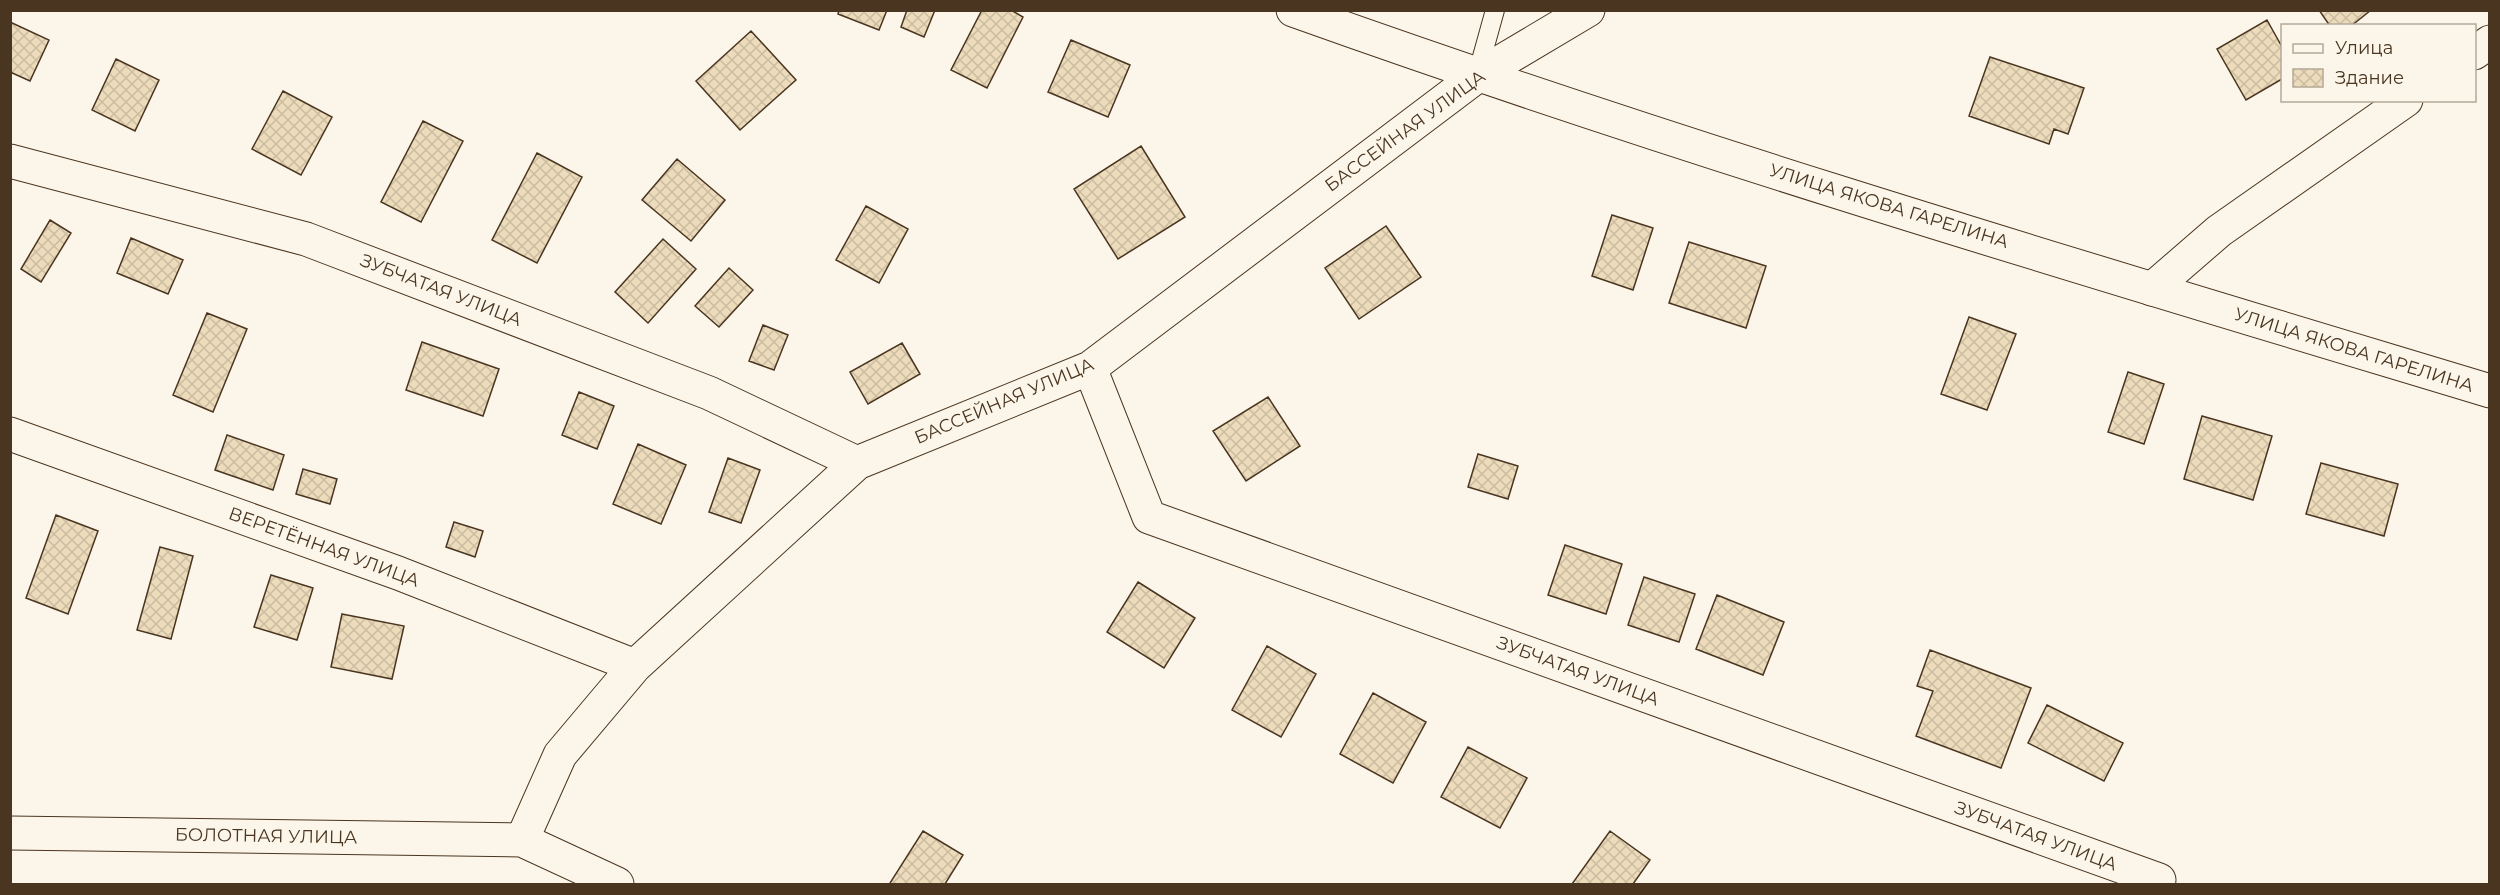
<svg xmlns="http://www.w3.org/2000/svg" width="2500" height="895" font-family="Montserrat,sans-serif">
<style>
.building{fill:url(#building-cross-hatch);stroke:#4a3520;stroke-width:1.5}
.lines{fill:none;stroke-linecap:round;stroke-linejoin:round}
.service-casing{stroke:#4a3520;stroke-width:20}
.minor-casing{stroke:#4a3520;stroke-width:35}
.secondary-casing{stroke:#4a3520;stroke-width:35}
.service{stroke:#fbf6e9;stroke-width:18}
.minor{stroke:#fbf6e9;stroke-width:33}
.secondary{stroke:#fbf6e9;stroke-width:33}
.labels{text-anchor:middle;stroke-width:4.5;stroke-linejoin:round;paint-order:stroke}
.street-label{font-size:18px;fill:#4a3520;stroke:#fbf6e9}
</style>
<defs>
<pattern id="building-cross-hatch" width="8" height="8" patternUnits="userSpaceOnUse" patternTransform="scale(1.5)"><rect width="8" height="8" fill="#ecdcbc"/><path d="M0 0l8 8M0 8l8-8" fill="none" stroke="#ccbda1"/></pattern>
</defs>
<rect width="100%" height="100%" fill="#fbf6e9"/>
<path class="building" d="M839 10H887L879 30 838 14Z
M907 10H935L924 37 901 27Z
M982 10H1011L1023 17 987 88 951 70Z
M2319 10H2371L2351 26H2330Z
M2267 20 2282 47V79L2246 100 2217 49Z
M10 22 49 40 30 81 10 72Z
M751 31 796 80 740 130 696 81Z
M1071 40 1130 65 1108 117 1048 92Z
M1990 57 2084 88 2068 134 2054 129 2049 144 1969 116Z
M116 59 159 80 135 131 92 110Z
M283 91 332 117 301 175 252 149Z
M423 121 463 141 421 222 381 202Z
M1141 146 1185 217 1118 259 1074 189Z
M537 153 582 177 537 263 492 240Z
M677 159 725 200 691 241 642 200Z
M866 206 908 229 879 283 836 260Z
M1612 215 1653 228 1633 290 1592 276Z
M50 220 71 233 41 282 21 269Z
M1386 226 1421 277 1359 319 1325 268Z
M131 238 183 260 168 294 117 273Z
M663 239 696 269 648 323 615 292Z
M1689 242 1766 266 1746 328 1669 303Z
M729 268 753 290 719 327 695 306Z
M207 313 247 329 213 412 173 395Z
M1969 317 2016 334 1987 410 1941 394Z
M763 325 788 335 774 370 749 361Z
M422 342 499 369 483 416 406 390Z
M902 343 920 374 868 404 850 372Z
M2128 372 2164 384 2144 444 2108 432Z
M579 392 614 406 597 449 562 435Z
M1268 397 1300 446 1246 481 1213 431Z
M2202 416 2272 436 2253 500 2184 479Z
M227 435 284 455 273 490 215 470Z
M638 444 686 465 661 524 613 504Z
M1478 454 1518 466 1508 499 1468 487Z
M728 458 760 470 741 523 709 512Z
M2321 463 2398 484 2384 536 2306 514Z
M303 469 337 479 330 504 296 494Z
M56 515 98 531 68 614 26 598Z
M454 522 483 531 475 557 446 547Z
M1565 545 1622 564 1606 614 1548 595Z
M160 547 193 556 171 639 137 630Z
M271 575 313 588 297 640 254 627Z
M1644 577 1695 594 1679 642 1628 625Z
M1138 582 1195 618 1164 668 1107 632Z
M1717 595 1784 622 1763 675 1696 649Z
M342 614 404 626 392 679 331 667Z
M1267 646 1316 674 1281 737 1232 710Z
M1930 650 2031 688 2001 768 1916 736 1933 691 1917 686Z
M1373 693 1426 722 1393 783 1340 754Z
M2047 705 2123 743 2104 781 2028 743Z
M1468 747 1527 778 1500 828 1441 797Z
M923 831 963 855 945 884H893L890 883Z
M1610 831 1650 860 1633 884H1572Z"/>
<g class="lines">
<g class="service-casing">
<path id="service" d="M1477 75 1495 10"/>
</g>
<g class="minor-casing">
<path id="minor" d="M2474 53 2490 42
M10 161 306 239 709 393 857 463
M2152 289 2219 231 2406 100
M1090 368 1149 517 2159 880
M10 434 398 573 635 666
M10 833 522 840 617 884
M522 840 560 755 635 666 857 463 1090 368 1477 76 1588 10"/>
</g>
<g class="secondary-casing">
<path id="secondary" d="M1293 10C1687 151 2089 270 2490 391"/>
</g>
<use href="#service" class="service"/>
<use href="#minor" class="minor"/>
<use href="#secondary" class="secondary"/>
</g>
<g class="labels">
<g class="street-label">
<text transform="translate(1405 131) rotate(-36)" y="6">БАССЕЙНАЯ УЛИЦА</text>
<text transform="translate(1889 206) rotate(17)" y="6">УЛИЦА ЯКОВА ГАРЕЛИНА</text>
<text transform="translate(441 290) rotate(21)" y="6">ЗУБЧАТАЯ УЛИЦА</text>
<text transform="translate(2354 350) rotate(17)" y="6">УЛИЦА ЯКОВА ГАРЕЛИНА</text>
<text transform="translate(1004 401) rotate(-23)" y="6">БАССЕЙНАЯ УЛИЦА</text>
<text transform="translate(324 547) rotate(20)" y="6">ВЕРЕТЁННАЯ УЛИЦА</text>
<text transform="translate(1578 671) rotate(20)" y="6">ЗУБЧАТАЯ УЛИЦА</text>
<text transform="translate(266 836) rotate(1)" y="6">БОЛОТНАЯ УЛИЦА</text>
<text transform="translate(2036 836) rotate(20)" y="6">ЗУБЧАТАЯ УЛИЦА</text>
</g>
</g>
<rect width="2500" height="895" fill="none" stroke="#4a3520" stroke-width="24"/>
<rect x="2281" y="24" width="195" height="78" fill="#fbf6e9" stroke="#b4a999" stroke-width="1.5"/>
<rect x="2293" y="44" width="30" height="9" fill="#fbf6e9" stroke="#b4a999" stroke-width="1.5"/>
<text x="2335" y="54" font-size="18" fill="#4a3520">Улица</text>
<rect x="2293" y="69" width="30" height="18" fill="url(#building-cross-hatch)" stroke="#b4a999" stroke-width="1.5"/>
<text x="2335" y="84" font-size="18" fill="#4a3520">Здание</text>
</svg>
